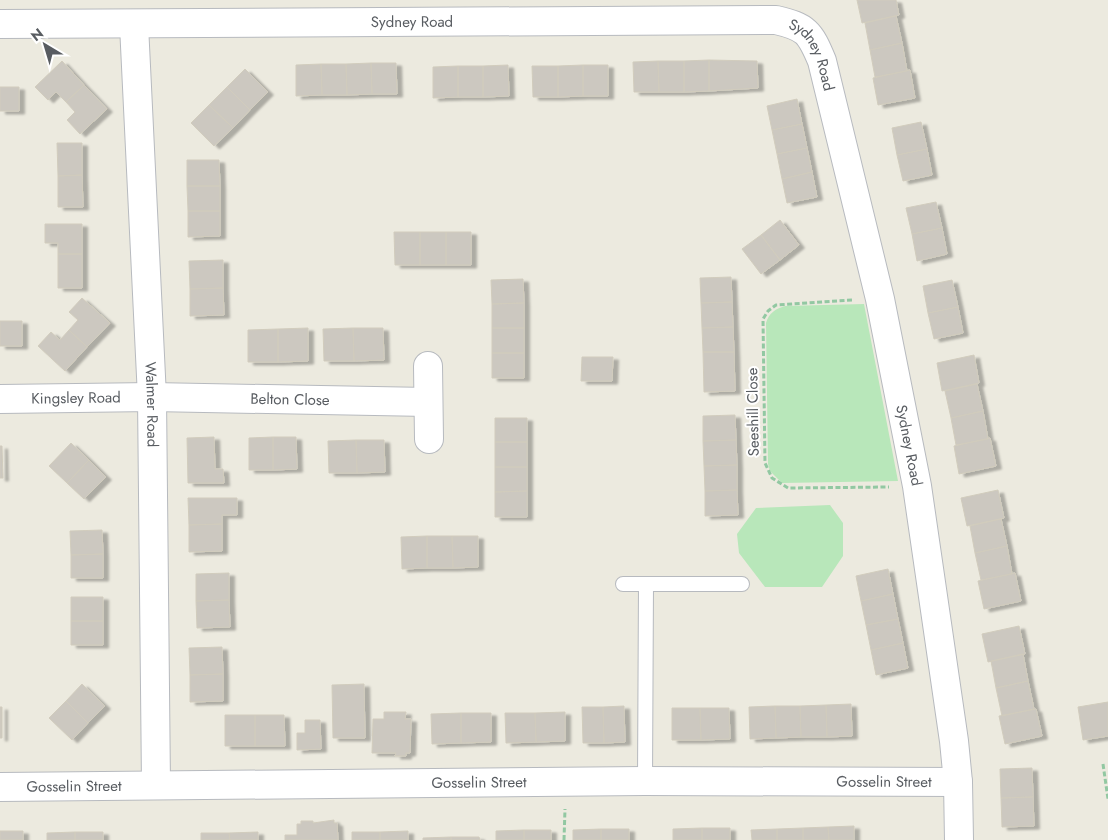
<svg xmlns="http://www.w3.org/2000/svg" width="1108" height="840" font-family="Jost,sans-serif">
<style>
.green{fill:#b8e7ba}
.building{fill:#ccc8c0;stroke:#d1ccbd;filter:url(#shadow)}
.lines{fill:none;stroke-linecap:round;stroke-linejoin:round}
.service-casing{stroke:#b7babf;stroke-width:16}
.minor-casing{stroke:#b7babf;stroke-width:30}
.path{stroke:#92c8a2;stroke-width:3;stroke-dasharray:5 2.5;stroke-linecap:butt}
.service{stroke:#fff;stroke-width:14}
.minor{stroke:#fff;stroke-width:28}
.labels{text-anchor:middle;stroke-width:4;stroke-linejoin:round;paint-order:stroke}
.street-label{font-size:15px;fill:#585c61;stroke:#fff}
</style>
<defs>
<filter id="shadow"><feDropShadow dx="5.5" dy="3" stdDeviation="1" flood-color="#0004"/></filter>
</defs>
<rect width="100%" height="100%" fill="#eceadf"/>
<path class="green" d="M864 304 898 481 782 483 770 471 768 464 766 323C769 313 775 309 785 306Z
M830 505 843 523V556L822 587H765L739 553 737 534 756 508Z"/>
<path class="building" d="M857 0H896L899 15 862 23Z
M896 16 902 43 870 50 865 23Z
M902 43 907 71 875 77 870 50Z
M709 60 757 61 758 88 709 91Z
M709 60V91L684 92V61Z
M62 61 84 85 66 102 56 92 48 100 35 87Z
M658 61H684V92H659Z
M658 61 659 92H634L633 62Z
M371 63H396L397 94H372Z
M371 63 372 94 347 95 346 64Z
M321 64H346L347 95H322Z
M321 64 322 95 296 96V65Z
M508 65 509 96 483 97V66Z
M583 65V96L558 97V66Z
M583 65H608V96H583Z
M458 66V97L433 98V67Z
M458 66H483V97H458Z
M532 66H558V97H533Z
M245 69 268 92 250 110 227 87Z
M910 70 915 98 878 105 873 78Z
M84 85 107 109 80 134 67 120 75 112 66 102Z
M0 87H19V111H0Z
M227 87 250 110 233 128 209 105Z
M797 99 802 124 772 130 767 106Z
M209 105 233 128 214 146 191 123Z
M921 122 927 149 897 155 892 128Z
M802 124 807 148 777 154 772 130Z
M57 143H82V175L58 176Z
M807 148 812 172 782 179 777 154Z
M927 149 932 175 903 181 897 155Z
M187 160H219L220 186H187Z
M812 172 817 197 787 203 782 179Z
M82 175 83 207H58V176Z
M187 186H220V211H188Z
M936 202 942 228 912 234 906 208Z
M188 211H220V236L188 237Z
M780 220 799 245 780 260 761 235Z
M45 224H82V254H58V243H45Z
M942 228 947 254 917 261 912 234Z
M394 232H420V265H395Z
M420 232H446V265H420Z
M446 232H471V265H446Z
M761 235 780 260 761 274 742 249Z
M58 254H82V288H58Z
M223 260V288L190 289 189 261Z
M731 277 732 302 701 303 700 278Z
M523 279 524 303 492 304 491 280Z
M952 280 958 307 928 313 923 286Z
M223 288 224 315 190 316V289Z
M82 298 110 323 87 347 69 330 78 320 69 312Z
M732 302 733 327 702 328 701 303Z
M524 303V328H492V304Z
M958 307 963 333 934 339 928 313Z
M0 321H22V346H0Z
M733 327 734 352H703L702 328Z
M308 328V361L278 362V329Z
M353 328H383L384 360 354 361Z
M353 328 354 361H324L323 329Z
M492 328H524V353H492Z
M278 329V362H248V330Z
M69 330 87 347 65 371 38 346 51 332 60 340Z
M703 352H734L735 391 704 392Z
M492 353H524V378H492Z
M974 355 979 383 942 391 937 363Z
M582 357H613L612 381H581Z
M977 384 983 411 951 418 945 391Z
M983 411 988 439 956 445 951 418Z
M735 415 736 440 703 441V416Z
M495 418H527V442H495Z
M214 437 215 469H223L224 483H188L187 438Z
M273 437H296L297 469 273 470Z
M273 437V470H249V438Z
M990 438 996 466 959 474 954 446Z
M356 440H384L385 472 357 473Z
M356 440 357 473H329L328 441Z
M736 440 737 465 704 466 703 441Z
M495 442H527V467H495Z
M71 443 89 460 67 483 49 466Z
M0 446H2L3 478H0Z
M89 460 106 477 84 499 67 483Z
M737 465V490L705 491 704 466Z
M495 467H527V491L495 492Z
M737 490 738 515 705 516V491Z
M998 490 1004 518 967 526 961 498Z
M527 491V517H495V492Z
M188 498H237V515H222V524L189 525Z
M1001 519 1007 546 975 553 970 526Z
M222 524V551L189 552V525Z
M102 530 103 554 71 555 70 531Z
M427 536H452L453 568H427Z
M427 536V568L402 569 401 537Z
M452 536H478V567L453 568Z
M1007 546 1012 574 981 580 975 553Z
M103 554V578H71V555Z
M888 569 893 594 861 601 856 576Z
M229 573V600L196 601V574Z
M1015 573 1021 601 984 609 978 581Z
M893 594 898 619 866 625 861 601Z
M71 597H103V621H71Z
M229 600 230 627 197 628 196 601Z
M898 619 903 643 871 650 866 625Z
M71 621H103V645H71Z
M1019 626 1025 654 988 662 982 634Z
M903 643 908 668 876 675 871 650Z
M222 647 223 674 190 675 189 648Z
M1023 654 1028 681 996 688 991 661Z
M223 674V701L190 702V675Z
M1028 681 1034 709 1002 716 996 688Z
M82 684 105 706 88 723 66 701Z
M364 684 365 738H333L332 685Z
M66 701 88 723 72 740 49 718Z
M1108 702V736L1083 740 1078 707Z
M851 704 852 736 827 737 826 705Z
M826 705 827 737H801L800 706Z
M624 706 625 742 604 743 603 707Z
M775 706H800L801 737 776 738Z
M775 706 776 738 750 739 749 707Z
M0 707H2V738H0Z
M582 707H603L604 743H583Z
M672 708H700L701 740H672Z
M700 708H729L730 739 701 740Z
M1036 709 1042 736 1005 744 999 716Z
M384 712H406L405 719H411L410 753H406V756H395L396 753H372L373 719H384Z
M565 712V741L536 742 535 713Z
M461 713H491V742L461 743Z
M461 713V743L432 744 431 714Z
M505 713H535L536 742 506 743Z
M225 715H255V746H225Z
M255 715H284L285 746H255Z
M305 720H320L321 749 297 750V733H305Z
M1032 768 1033 797 1001 798 1000 769Z
M1033 797 1034 826 1002 827 1001 798Z
M334 820V823H337L338 840H285V835H297V824H301V821H313V823Z
M854 826V840H829L828 827Z
M828 827 829 840H803V828Z
M702 828H730V840H702Z
M702 828V840H673V829Z
M803 828V840H777V829Z
M601 829H629V840H601Z
M601 829V840H573V830Z
M777 829V840H752L751 830Z
M524 830H551V840H524Z
M524 830V840H496V831Z
M0 831H23V840H0Z
M408 831V840H380V832Z
M75 832H103V840H75Z
M75 832V840H47V833Z
M258 832V840H230L229 833Z
M352 832H380V840H352Z
M201 833H229L230 840H201Z
M451 837H479L480 840H451Z
M451 837V840H423V838Z"/>
<g class="lines">
<g class="service-casing">
<path id="service" d="M623 584H742
M645 781 646 584"/>
</g>
<g class="minor-casing">
<g id="minor">
<path id="s1" d="M0 24 776 20C806 27 810 32 822 61L880 299 917 486 954 741 958 782 959 840"/>
<path id="s2" d="M134 25 152 397 156 785"/>
<path d="M428 366 429 439"/>
<path id="s3" d="M0 399 152 397 428 402"/>
<path id="s4" d="M0 787 645 781 958 782"/>
</g>
</g>
<path class="path" d="M852 300 776 305 768 311 763 319 765 463 772 478 788 488 889 487
M1103 764 1108 799
M564 840 565 809"/>
<use href="#service" class="service"/>
<use href="#minor" class="minor"/>
</g>
<g class="labels">
<g class="street-label">
<text dy="5" stroke="none"><textPath href="#s1" startOffset="412">Sydney Road</textPath></text>
<text dy="5" stroke="none"><textPath href="#s1" startOffset="831">Sydney Road</textPath></text>
<text dy="5" stroke="none"><textPath href="#s3" startOffset="76">Kingsley Road</textPath></text>
<text dy="5" stroke="none"><textPath href="#s3" startOffset="290">Belton Close</textPath></text>
<text dy="5" stroke="none"><textPath href="#s2" startOffset="380">Walmer Road</textPath></text>
<text transform="translate(753 412) rotate(-91)" y="5">Seeshill Close</text>
<text dy="5" stroke="none"><textPath href="#s1" startOffset="1236">Sydney Road</textPath></text>
<text dy="5" stroke="none"><textPath href="#s4" startOffset="479">Gosselin Street</textPath></text>
<text dy="5" stroke="none"><textPath href="#s4" startOffset="884">Gosselin Street</textPath></text>
<text dy="5" stroke="none"><textPath href="#s4" startOffset="74">Gosselin Street</textPath></text>
</g>
</g>
<g transform="translate(45 45) rotate(322)" stroke="#ffffff" stroke-width="4" paint-order="stroke">
<path d="M0-4L9 19L0 12L-9 19Z" fill="#585c61"/>
<text y="-8" font-size="14" font-weight="bold" text-anchor="middle" fill="#585c61">N</text>
</g>
</svg>
